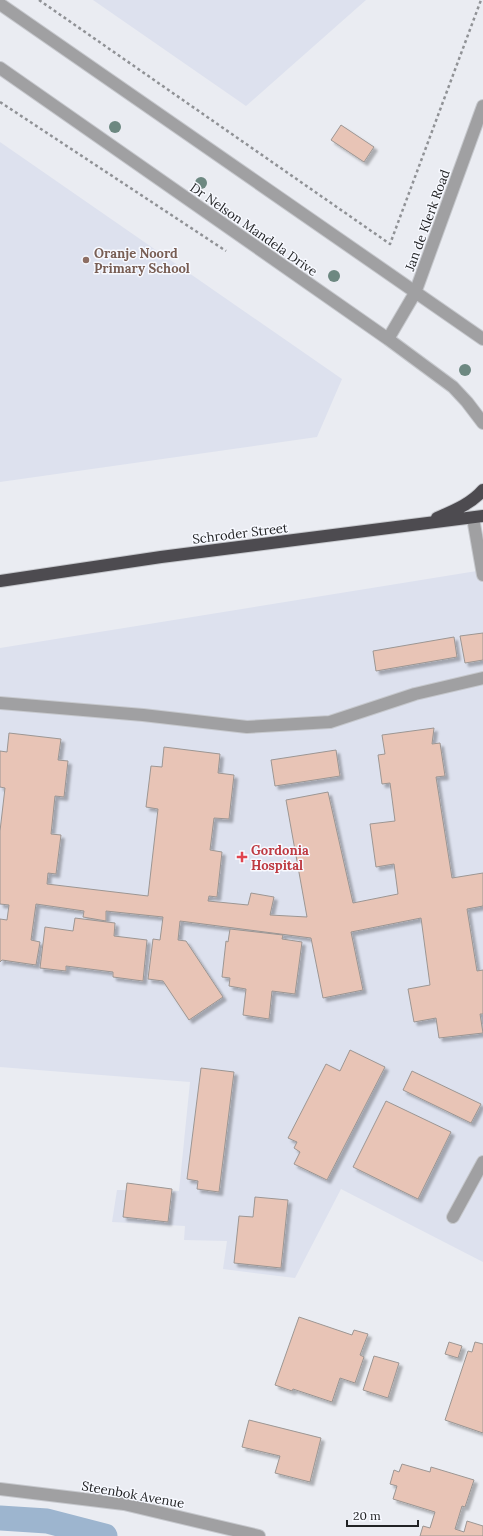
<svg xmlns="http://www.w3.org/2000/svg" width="483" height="1536" font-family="Lora,serif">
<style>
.built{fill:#dde1ee}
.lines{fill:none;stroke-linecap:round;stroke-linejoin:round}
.canal{stroke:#9db5cf;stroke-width:25}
.building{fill:#e8c4b6;stroke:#9c9693;filter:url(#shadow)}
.minor-casing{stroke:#c6c8cd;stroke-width:14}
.highway-casing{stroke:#c6c8cd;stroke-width:14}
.path{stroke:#909296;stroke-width:2.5;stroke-dasharray:3 3;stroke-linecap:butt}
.minor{stroke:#a0a0a2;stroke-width:12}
.highway{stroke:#4d4b50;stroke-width:12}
.tree{fill:#6d8881}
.education-dot{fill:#8d6e63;stroke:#f7f9ff;stroke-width:1.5}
.health-dot{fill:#e0444e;stroke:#f7f9ff;stroke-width:1.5}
.labels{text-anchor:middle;stroke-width:3;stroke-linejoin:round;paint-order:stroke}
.street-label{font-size:13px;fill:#222325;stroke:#f7f9ff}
.education-label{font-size:13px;font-weight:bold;fill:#785e54;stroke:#f7f9ff;text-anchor:start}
.health-label{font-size:13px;font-weight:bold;fill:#be3a42;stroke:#f7f9ff;text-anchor:start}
</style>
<defs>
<filter id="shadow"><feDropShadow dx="3.5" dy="3.5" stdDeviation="1" flood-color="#0004"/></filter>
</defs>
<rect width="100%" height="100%" fill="#eaecf2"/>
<path class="built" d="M93 0H366L246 106Z
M0 142 342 379 317 437 0 482Z
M483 570V1262L341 1189 295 1278 223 1269 227 1241 184 1240 185 1226 112 1222 117 1190 179 1191 190 1082 0 1067V648Z"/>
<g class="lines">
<path class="canal" d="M0 1518 47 1521 105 1536"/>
</g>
<path class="building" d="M341 125 374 147 364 162 331 140Z
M483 633V660L465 663 460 636Z
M454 637 457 657 376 671 373 651Z
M434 728 432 744 440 743 445 776 436 777 452 878 483 873V906L467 909 477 971 483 970V1014H480L483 1033 439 1038 436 1018 414 1022 408 989 430 985 421 918 351 932 363 990 323 998 311 938 180 921 178 940 186 941 223 997 189 1020 163 981 148 979 153 939 160 940 163 917 106 911V921L83 917 84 911 36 904 31 940 40 942 36 965 2 960 0 962V919L7 920 9 905 0 904V831L5 788 0 787V751L7 752 9 733 61 739 58 760 68 761 64 797 55 796 51 834 61 835 56 874 48 873 47 884 148 896 158 809 146 807 151 766 162 767 164 747 220 754 218 773 234 775 229 819 214 818 210 850 222 852 217 897 209 896 208 901 248 905 251 893 274 897 270 915 307 917 286 800 328 792 353 903 398 894 394 864 376 867 370 824 395 821 390 783 382 784 378 755 385 754 382 735Z
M336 750 340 776 275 786 271 760Z
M75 918 115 923 114 936 147 940 143 981 113 977V972L66 966V971L40 968 45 927 73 931Z
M230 929 283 935 282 939 302 942 295 994 272 991 269 1019 243 1015 246 989 229 986 230 978 222 977 226 941 228 942Z
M350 1050 385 1067 327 1180 294 1164 300 1152 294 1148 297 1142 288 1138 326 1064 340 1071Z
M201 1068 234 1072 219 1192 197 1189 198 1181 187 1179Z
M412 1071 481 1104 471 1123 403 1090Z
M386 1101 451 1132 418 1199 353 1167Z
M127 1183 172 1189 168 1222 123 1217Z
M255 1197 288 1200 281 1268 234 1263 239 1216 253 1217Z
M299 1317 352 1335 354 1330 368 1334 360 1355 364 1357 355 1383 340 1378 332 1402 293 1389 292 1391 275 1385Z
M449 1342 462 1346 458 1358 445 1354Z
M475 1342 483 1344V1433L445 1420 468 1351 472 1352Z
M374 1356 399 1363 388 1398 363 1390Z
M249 1420 321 1438 310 1482 275 1473 280 1456 242 1447Z
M402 1464 430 1472 431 1467 474 1480 465 1507 462 1506 455 1529 464 1532 467 1521 483 1526V1536H420L423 1526 430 1528 435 1512 393 1499 397 1486 390 1484 394 1470 399 1472Z"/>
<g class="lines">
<g class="minor-casing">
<path id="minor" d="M0 4 483 339
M0 68 388 339 453 387 467 402 483 423
M388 339 415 293 483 106
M473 518 483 575
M0 703 143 715 247 727 330 722 415 694 483 678
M453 1217 483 1162
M0 1489 124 1504 259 1536"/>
</g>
<g class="highway-casing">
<path id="highway" d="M437 518C453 511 471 504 483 490
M0 581 161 557 483 516"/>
</g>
<path class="path" d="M39 0 390 244 481 0
M0 102 226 251"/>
<use href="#minor" class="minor"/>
<use href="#highway" class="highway"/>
</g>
<g class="tree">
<circle cx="115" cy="127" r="6"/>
<circle cx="201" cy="183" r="6"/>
<circle cx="334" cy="276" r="6"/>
<circle cx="465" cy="370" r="6"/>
</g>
<circle class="education-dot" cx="86" cy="260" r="4"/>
<path class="health-dot" d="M240 851h4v4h4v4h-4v4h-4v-4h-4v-4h4z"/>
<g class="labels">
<g class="street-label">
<text transform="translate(427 220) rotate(-70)" y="5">Jan de Klerk Road</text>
<text transform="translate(254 229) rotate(35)" y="5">Dr Nelson Mandela Drive</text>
<text transform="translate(240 533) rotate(-7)" y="5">Schroder Street</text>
<text transform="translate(133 1494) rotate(10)" y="5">Steenbok Avenue</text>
</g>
<g class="education-label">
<text x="94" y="258">Oranje Noord<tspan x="94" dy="15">Primary School</tspan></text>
</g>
<g class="health-label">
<text x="251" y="855">Gordonia<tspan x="251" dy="15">Hospital</tspan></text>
</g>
</g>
<path d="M347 1520v6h71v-6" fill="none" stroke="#222325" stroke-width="2"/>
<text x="353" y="1520" font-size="12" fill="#222325" stroke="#f7f9ff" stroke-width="3" paint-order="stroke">20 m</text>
</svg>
